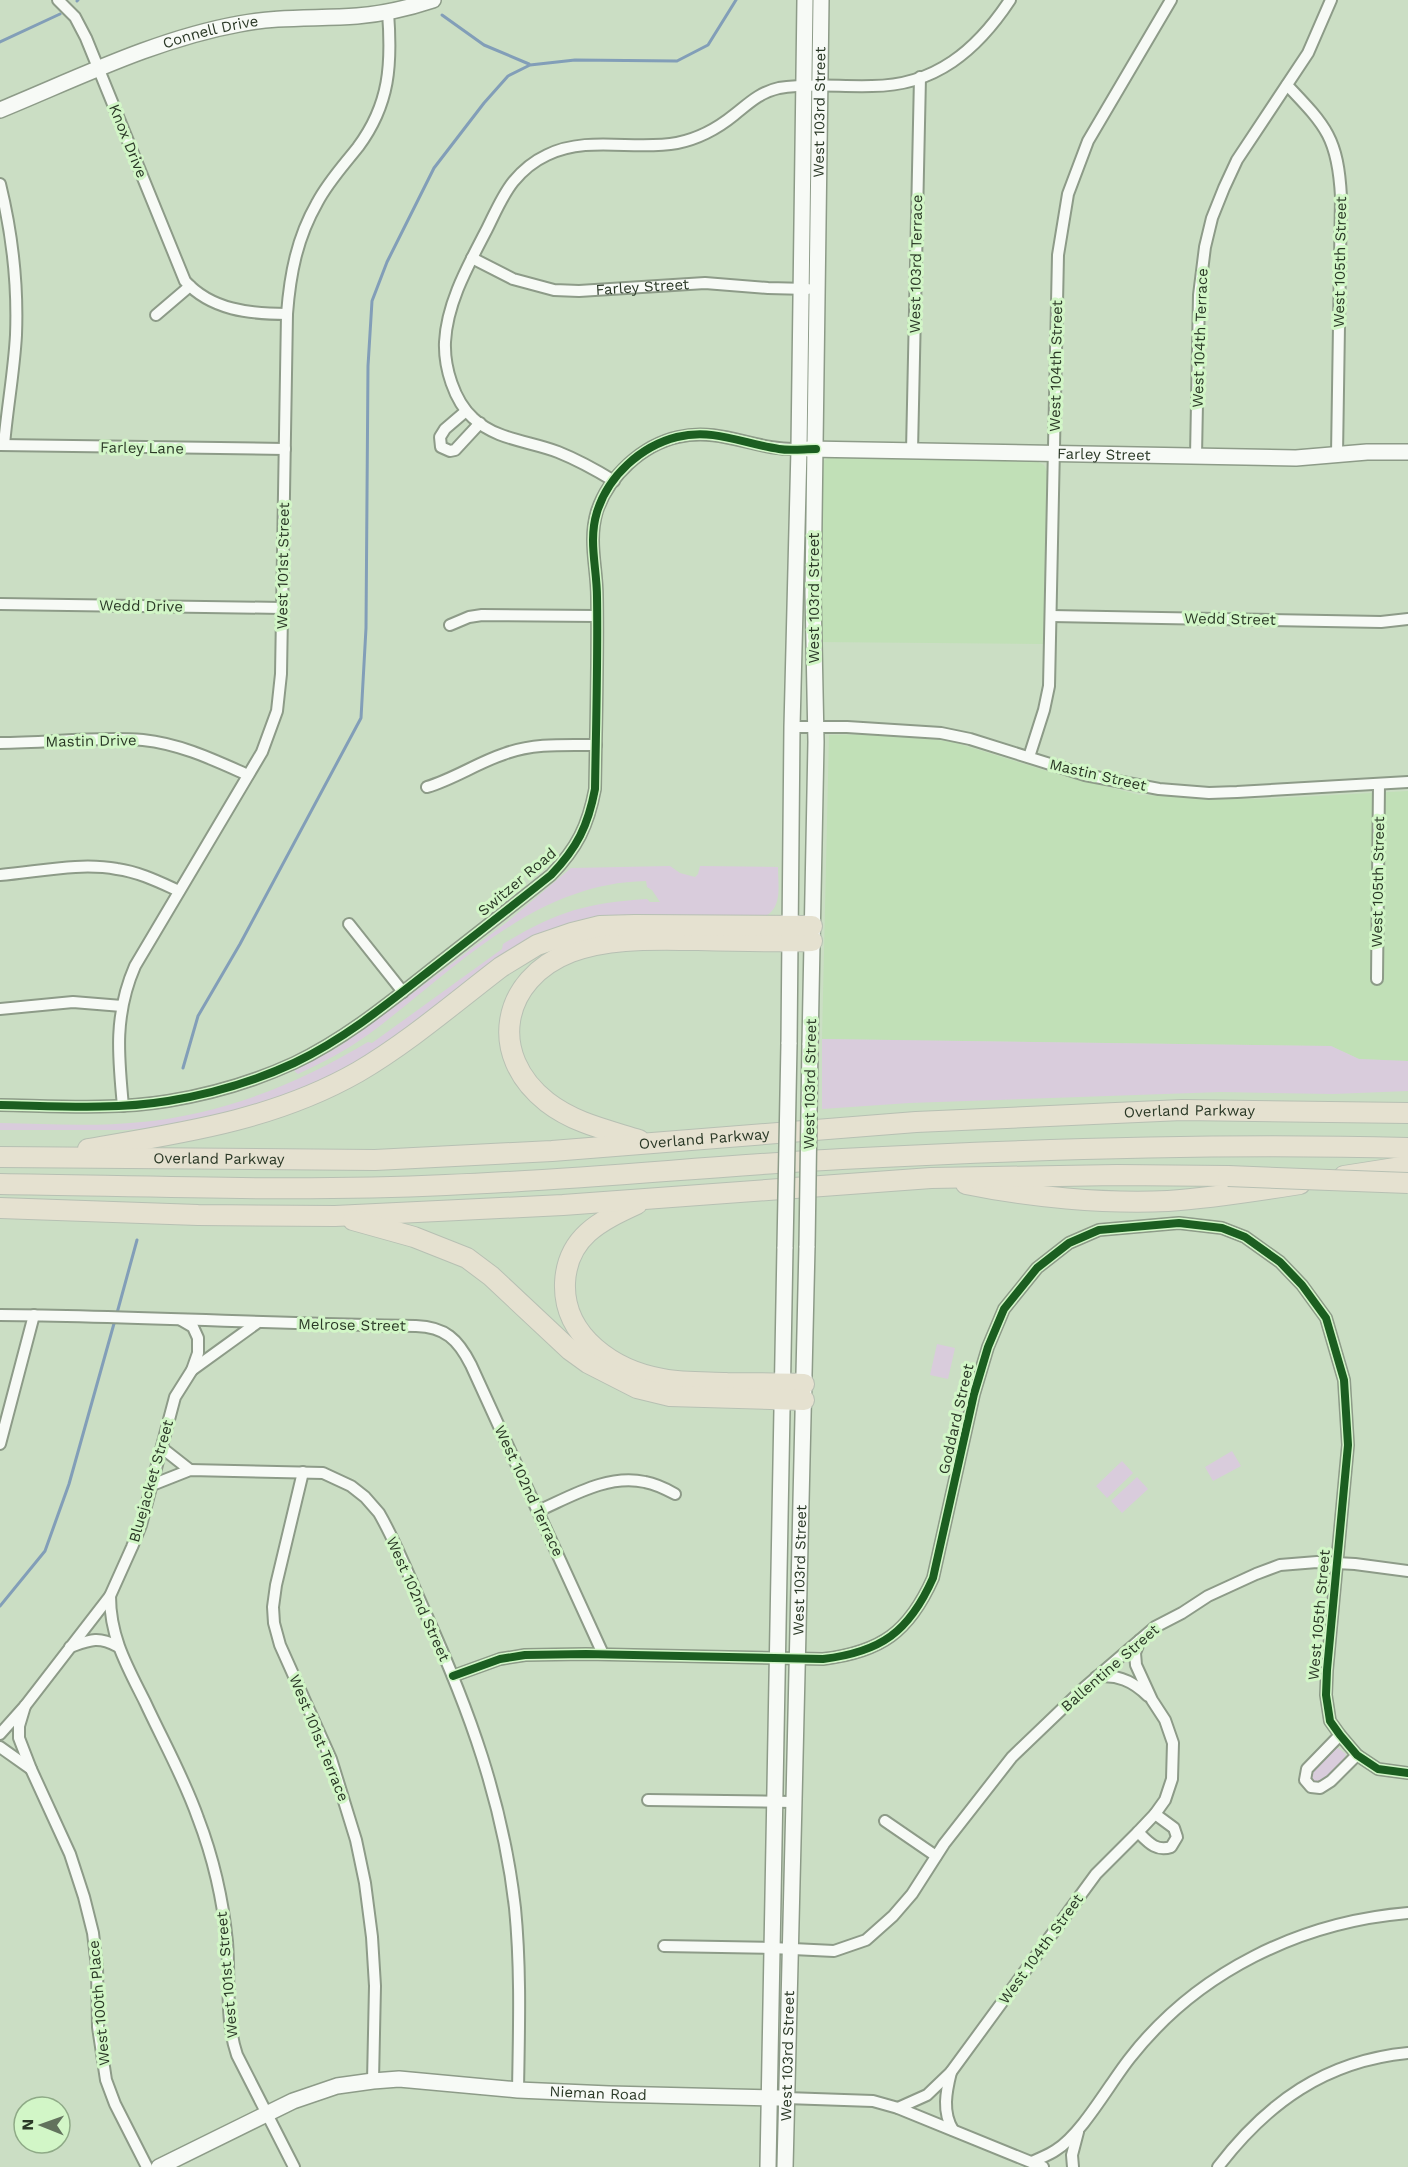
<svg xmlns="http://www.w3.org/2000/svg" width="1408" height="2167" font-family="'Work Sans',sans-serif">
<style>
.built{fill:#c1e0b7}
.green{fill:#d9ccdc}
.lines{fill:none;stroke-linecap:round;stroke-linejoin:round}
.stream{stroke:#829eb8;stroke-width:3}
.street-casing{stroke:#8d9b88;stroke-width:14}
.secondary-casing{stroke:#8d9b88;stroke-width:18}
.highway-casing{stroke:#b7c0b3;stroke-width:22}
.street{stroke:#f7faf6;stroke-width:10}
.secondary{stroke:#f7faf6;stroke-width:15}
.highway{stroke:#e5e1d0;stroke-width:20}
.secondary-bridge-casing{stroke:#8d9b88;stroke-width:18;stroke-linecap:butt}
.highway-bridge-casing{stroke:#b7c0b3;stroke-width:22;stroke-linecap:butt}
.secondary-bridge{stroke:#f7faf6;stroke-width:15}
.highway-bridge{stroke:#e5e1d0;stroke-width:20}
.cycleway-casing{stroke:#d2f6c7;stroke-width:11}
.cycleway{stroke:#1b5e20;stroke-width:8}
.labels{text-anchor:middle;stroke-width:6;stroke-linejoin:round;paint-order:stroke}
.street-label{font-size:15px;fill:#2a3826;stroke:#d2f6c7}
</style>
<rect width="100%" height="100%" fill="#cbdec4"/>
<path class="built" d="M832 456 1038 462 1044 465 1048 474 1043 644 817 642 821 462Z
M890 734 953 742 1060 775 1140 795 1260 799 1408 791V1061L1359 1059 1331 1046 822 1039 829 735Z"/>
<path class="green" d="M670 866 680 873 695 877 698 874 700 866 778 867C778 886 783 909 763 917L629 915 583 920 367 1056 322 1081 260 1106 169 1126 126 1130H0V1123C47 1124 95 1127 142 1122 223 1114 298 1084 368 1042L372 1043 502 949 503 944C556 912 585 903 647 899L650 902H660L652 890 647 887 646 881C533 883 454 971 369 1034 347 1050 322 1063 298 1074L294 1071 337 1048 369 1026 507 922 571 868Z
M822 1039 1331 1046 1359 1059 1408 1061V1091L1333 1094 1221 1092 909 1103 822 1109Z
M937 1344 955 1348 948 1379 930 1375Z
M1232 1451 1241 1466 1213 1481 1205 1467Z
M1122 1461 1133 1473 1107 1498 1096 1486Z
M1137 1477 1148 1489 1122 1513 1111 1501Z
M1338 1748 1346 1754 1343 1763 1320 1783 1312 1782 1310 1773 1334 1750Z"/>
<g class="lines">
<path class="stream" d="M77 1 78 0
M442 15 484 45 529 64
M0 42 60 14
M183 1068 198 1016 240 944 361 718 366 628 368 366 372 301 387 262 434 168 484 103 508 76 530 65 575 60 677 61 708 45 736 0
M117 1313 137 1240
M0 1606 45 1551 69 1484 115 1320"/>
<g class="street-casing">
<g id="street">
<path d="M58 0 75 17 86 38 185 281C211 310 250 314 287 314"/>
<path d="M1287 85C1326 126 1338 138 1341 197L1337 455"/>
<path d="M0 184C12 233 18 284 16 335 14 372 7 409 4 445"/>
<path id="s1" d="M472 258 513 279 554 290 579 291 705 283 768 288 808 289"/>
<path d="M156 315 190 286"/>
<path d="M466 411 445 429 440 437 441 447 450 451 455 450 480 423"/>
<path d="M0 445 285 449"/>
<path d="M912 451 920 77"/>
<path d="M1196 456 1199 295 1205 247 1212 218 1224 188 1237 160 1308 53 1331 0"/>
<path d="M614 481C596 470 578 460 558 452 530 441 496 440 473 418 454 401 444 367 445 342 447 302 469 264 487 229 495 213 502 196 513 182 522 171 534 161 547 155 588 135 634 151 677 143 697 139 718 128 734 115 748 104 760 92 779 88 809 83 842 87 872 86 935 86 977 50 1010 0"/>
<path d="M0 604 282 608"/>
<path d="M1051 616 1381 622 1408 619"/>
<path d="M450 625 469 617 482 615 597 616"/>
<path d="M792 727H847L941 733 970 739 1085 775 1159 789 1209 793 1237 792 1408 782"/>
<path d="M0 743C48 743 96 736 143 740 181 744 214 760 248 775"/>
<path d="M1029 757 1044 710 1049 686 1058 255 1068 194 1088 141 1171 0"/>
<path d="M427 787C454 779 477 763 504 754 533 743 565 745 596 745"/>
<path d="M0 875C38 872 79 862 117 869 139 872 159 882 179 891"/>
<path d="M349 924 403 992"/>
<path d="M1377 979 1379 784"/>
<path d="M0 1009 73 1002 122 1006"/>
<path d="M0 1105C56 1106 113 1110 168 1101 211 1094 255 1081 294 1063 344 1039 386 1005 429 971 470 939 511 907 551 875 577 848 588 826 595 789 596 725 598 661 597 597 597 567 588 541 597 511 609 476 642 445 678 437 722 427 756 451 799 449"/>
<path d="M123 1106C118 1055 114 1014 135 966L262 752 277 711 281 674 287 314C290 274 297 238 317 203 328 182 343 166 358 147 390 104 392 64 388 12"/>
<path d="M0 1315C139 1316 277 1324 416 1326 445 1327 458 1339 471 1365L603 1654"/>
<path d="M192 1370 257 1323"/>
<path d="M0 1444 34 1315"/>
<path d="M162 1448 190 1470"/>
<path d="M303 1472 276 1585 273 1607 274 1623 280 1645 331 1759 356 1840 365 1883 372 1937 375 1986 373 2081"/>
<path d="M152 1485 190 1470 323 1473 351 1486 365 1497 379 1513C397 1544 410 1579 425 1612 469 1709 503 1802 515 1908 521 1969 519 2030 518 2090"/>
<path d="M538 1511C572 1496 607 1474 645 1482 656 1484 666 1489 675 1494"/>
<path d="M110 1596C110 1637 127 1666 145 1702 163 1741 184 1778 198 1818 213 1857 223 1901 227 1942 230 1980 225 2020 237 2055L294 2167"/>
<path d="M70 1647C90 1640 98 1636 117 1646"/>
<path d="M453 1676 500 1659 525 1655 586 1654 823 1659C881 1652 909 1632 933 1578L974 1394 988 1347 1004 1309 1037 1268 1069 1243 1099 1230 1179 1223 1222 1228 1245 1237 1280 1262 1302 1285 1326 1318 1344 1380 1348 1445 1327 1670 1326 1695 1330 1721 1340 1735 1357 1755 1378 1769 1408 1773"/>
<path d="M1096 1677C1117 1674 1133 1681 1148 1696"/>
<path d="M25 1706 19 1726V1738L31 1769 70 1854 84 1897 93 1933 97 1967 98 2027 106 2080 115 2104 147 2167"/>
<path d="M0 1734 25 1706 110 1596 132 1547 141 1525 175 1397 192 1370 198 1353V1338L193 1327 181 1320"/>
<path d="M1340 1735 1307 1769 1305 1780 1311 1787 1320 1788 1331 1781 1357 1755"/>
<path d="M0 1747 31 1769"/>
<path d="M648 1800 793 1802"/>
<path d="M885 1821 936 1856"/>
<path d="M1138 1832C1148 1842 1156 1852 1171 1847L1177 1837 1174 1828 1155 1814"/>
<path d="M664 1946 772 1948 834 1951 866 1940 893 1916 912 1894 944 1844 1012 1757 1085 1687 1155 1627 1182 1613 1208 1596 1256 1574 1280 1565 1317 1562 1355 1564 1408 1571"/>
<path d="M951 2072C946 2092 942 2112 953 2130"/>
<path d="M786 2098 873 2101 898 2108 1043 2167"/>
<path d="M898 2108 927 2095 951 2072 1096 1874 1138 1832 1155 1814 1165 1800 1172 1779 1173 1743 1165 1720 1152 1700 1136 1665 1135 1653 1140 1640"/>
<path d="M1032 2162C1040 2158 1049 2155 1056 2150 1082 2134 1110 2083 1130 2058 1197 1972 1300 1922 1408 1913"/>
<path d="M1073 2167 1072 2155 1078 2132"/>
<path d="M1218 2167C1267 2103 1325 2061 1408 2053"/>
</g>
</g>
<g class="secondary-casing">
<g id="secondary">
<path id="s2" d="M0 110C78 78 156 39 239 24 279 16 318 19 357 16 382 14 409 8 433 0"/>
<path id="s3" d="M808 449 1296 458 1367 452H1408"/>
<path d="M789 1044 792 727 799 449 805 0"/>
<path id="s4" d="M810 1045 816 742 813 593 821 0"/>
<path id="s5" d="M159 2167 293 2101 337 2086 373 2081 399 2079 518 2090 609 2094 779 2098"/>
<path d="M768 2167 785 1247"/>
<path id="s6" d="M785 2167C792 1860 801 1553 807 1246"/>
</g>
</g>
<g class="highway-casing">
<g id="highway">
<path d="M639 1140C607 1130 574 1123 547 1102 487 1055 501 979 571 952 611 937 657 940 698 940 736 941 774 942 812 941"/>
<path d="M88 1149C182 1133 274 1120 358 1072 409 1042 454 1003 501 967L537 945 572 933 600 926 635 925 812 926"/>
<path id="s7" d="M0 1157 375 1160 552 1151 916 1122 1182 1110 1408 1113"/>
<path d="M1344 1176 1408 1166"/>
<path d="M0 1184C149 1186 297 1192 446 1185 578 1180 710 1166 842 1159 1030 1149 1219 1143 1408 1148"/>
<path d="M966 1184C1029 1197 1104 1204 1168 1201 1212 1198 1256 1191 1300 1184"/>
<path d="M637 1204C600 1221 567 1237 565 1283 563 1337 615 1371 663 1379 684 1383 706 1382 727 1383 753 1383 779 1383 804 1384"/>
<path d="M0 1208 198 1215 335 1216 563 1205 931 1178 1117 1175 1228 1176"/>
<path d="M353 1220 414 1237 467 1258 491 1276 570 1350 588 1363 637 1388 670 1396 804 1400"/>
</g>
</g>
<use href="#street" class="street"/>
<use href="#secondary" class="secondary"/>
<use href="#highway" class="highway"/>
<g class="secondary-bridge-casing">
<path id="secondary-bridge" d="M807 1246 810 1045
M785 1247 789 1044"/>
</g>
<g class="highway-bridge-casing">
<path id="highway-bridge" d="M1228 1176 1408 1183"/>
</g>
<use href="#secondary-bridge" class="secondary-bridge"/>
<use href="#highway-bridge" class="highway-bridge"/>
<g class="cycleway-casing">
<path id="cycleway" d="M0 1105C56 1106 113 1110 168 1101 211 1094 255 1081 294 1063 344 1039 386 1005 429 971 470 939 511 907 551 875 577 848 588 826 595 789 596 725 598 661 597 597 597 568 588 541 597 512 608 476 641 446 677 437 714 428 744 444 779 449 791 451 804 449 816 449
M453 1676 500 1659 525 1655 586 1654 823 1659C881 1652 909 1632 933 1578L974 1394 988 1347 1004 1309 1037 1268 1069 1243 1099 1230 1179 1223 1222 1228 1245 1237 1280 1262 1302 1285 1326 1318 1344 1380 1348 1445 1327 1670 1326 1695 1330 1721 1340 1735 1357 1755 1378 1769 1408 1773"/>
</g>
<use href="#cycleway" class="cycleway"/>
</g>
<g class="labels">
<g class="street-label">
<text dy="5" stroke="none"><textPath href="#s2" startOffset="225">Connell Drive</textPath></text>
<text dy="5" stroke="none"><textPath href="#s4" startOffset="933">West 103rd Street</textPath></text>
<text transform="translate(128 141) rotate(68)" y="5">Knox Drive</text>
<text transform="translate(1340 262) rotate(-89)" y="5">West 105th Street</text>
<text transform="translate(916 264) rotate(-89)" y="5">West 103rd Terrace</text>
<text dy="5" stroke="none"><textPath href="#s1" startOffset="177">Farley Street</textPath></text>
<text transform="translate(1200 338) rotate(-88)" y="5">West 104th Terrace</text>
<text transform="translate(1056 366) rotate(-89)" y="5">West 104th Street</text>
<text transform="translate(142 448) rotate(1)" y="5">Farley Lane</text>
<text dy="5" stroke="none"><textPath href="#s3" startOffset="296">Farley Street</textPath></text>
<text transform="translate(283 566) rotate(-89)" y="5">West 101st Street</text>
<text transform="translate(814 598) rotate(-90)" y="5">West 103rd Street</text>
<text transform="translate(141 606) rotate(1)" y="5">Wedd Drive</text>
<text transform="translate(1230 619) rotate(1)" y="5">Wedd Street</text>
<text transform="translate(91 741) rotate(-1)" y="5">Mastin Drive</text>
<text transform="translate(1098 775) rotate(13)" y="5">Mastin Street</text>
<text transform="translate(517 882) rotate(-40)" y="5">Switzer Road</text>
<text transform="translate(1378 882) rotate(-89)" y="5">West 105th Street</text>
<text transform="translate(810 1084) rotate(-89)" y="5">West 103rd Street</text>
<text dy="5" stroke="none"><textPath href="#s7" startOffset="1191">Overland Parkway</textPath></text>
<text dy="5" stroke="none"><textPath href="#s7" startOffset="705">Overland Parkway</textPath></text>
<text dy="5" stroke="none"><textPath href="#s7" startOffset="219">Overland Parkway</textPath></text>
<text transform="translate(352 1325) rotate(1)" y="5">Melrose Street</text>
<text transform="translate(956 1419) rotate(-77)" y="5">Goddard Street</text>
<text transform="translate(151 1481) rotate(-74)" y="5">Bluejacket Street</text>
<text transform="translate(529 1491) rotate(65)" y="5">West 102nd Terrace</text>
<text dy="5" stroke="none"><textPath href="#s6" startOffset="597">West 103rd Street</textPath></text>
<text transform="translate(418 1599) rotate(66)" y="5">West 102nd Street</text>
<text transform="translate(1319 1615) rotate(-85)" y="5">West 105th Street</text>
<text transform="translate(1110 1668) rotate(-41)" y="5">Ballentine Street</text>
<text transform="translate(319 1738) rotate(68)" y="5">West 101st Terrace</text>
<text transform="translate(1041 1949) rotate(-54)" y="5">West 104th Street</text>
<text transform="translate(227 1975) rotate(-95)" y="5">West 101st Street</text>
<text transform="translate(99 2003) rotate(-95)" y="5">West 100th Place</text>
<text dy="5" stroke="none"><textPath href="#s6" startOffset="111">West 103rd Street</textPath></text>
<text dy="5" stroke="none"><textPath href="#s5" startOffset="458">Nieman Road</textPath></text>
</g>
</g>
<g transform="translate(42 2125) rotate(271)"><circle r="28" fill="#d2f6c7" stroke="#8faa87" stroke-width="1.5"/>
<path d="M0-4.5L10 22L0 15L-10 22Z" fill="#62725d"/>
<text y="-9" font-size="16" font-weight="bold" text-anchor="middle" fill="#2a3826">N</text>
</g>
</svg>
